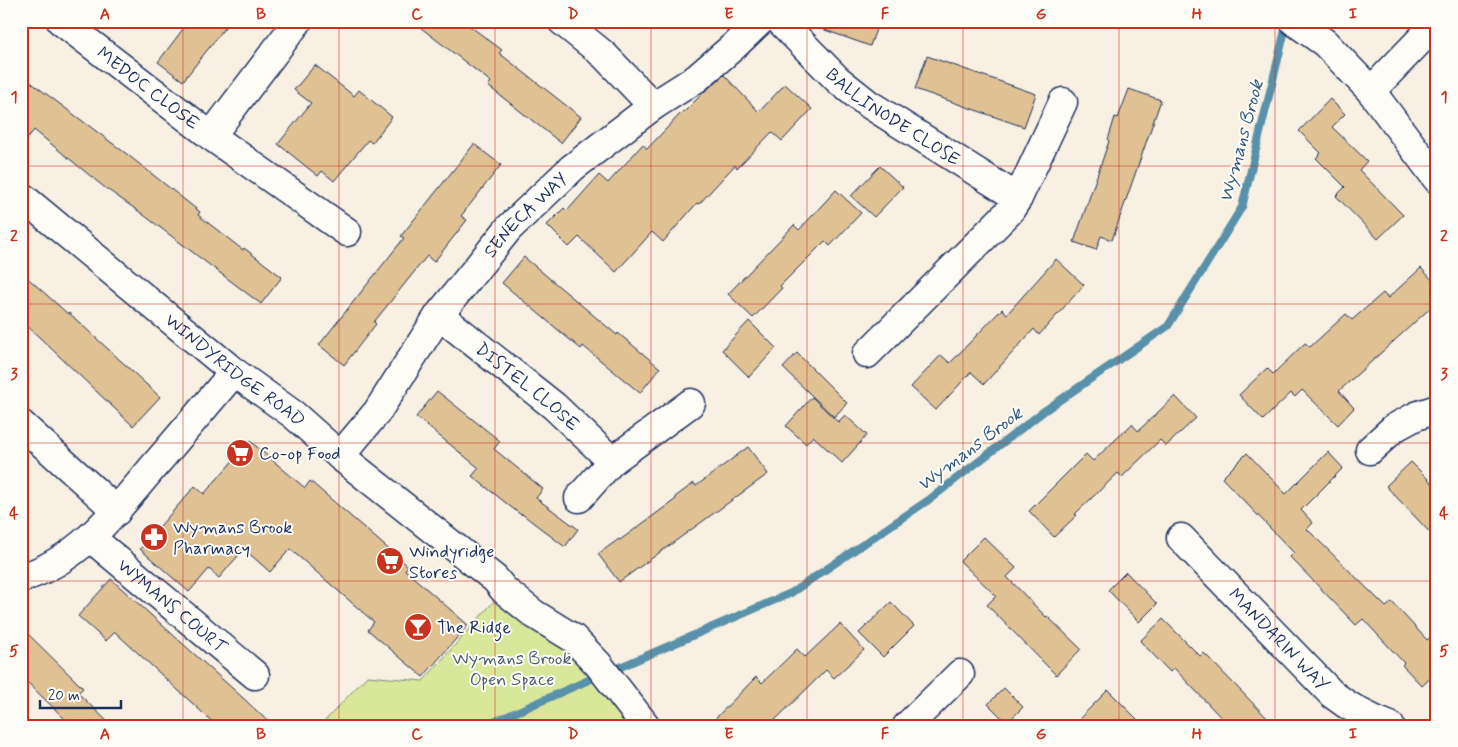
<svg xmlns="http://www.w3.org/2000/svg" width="1458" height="747" font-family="Mynerve,sans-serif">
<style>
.green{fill:#d9e79a;stroke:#7a8b7c}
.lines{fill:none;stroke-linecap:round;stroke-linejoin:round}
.stream{stroke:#5891a9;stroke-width:8}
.building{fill:#e0c193;stroke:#1b2f5e}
.minor-casing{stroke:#1b2f5e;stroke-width:31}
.minor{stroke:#fdfcf7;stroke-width:28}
.grid{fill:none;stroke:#c8321e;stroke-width:1;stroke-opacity:0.55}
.labels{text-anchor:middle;stroke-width:4;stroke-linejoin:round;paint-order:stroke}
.street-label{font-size:18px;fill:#1b2f5e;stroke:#fdfcf7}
.poi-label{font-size:18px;fill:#1b2f5e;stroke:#fdfcf7;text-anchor:start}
.park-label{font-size:18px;fill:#4a5d6d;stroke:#fdfcf7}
.water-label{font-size:19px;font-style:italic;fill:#34587d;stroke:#fdfcf7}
.neatline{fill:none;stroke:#c8321e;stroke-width:2}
.grid-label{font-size:16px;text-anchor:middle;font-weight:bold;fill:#c8321e}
</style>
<rect width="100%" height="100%" fill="#f7f0e3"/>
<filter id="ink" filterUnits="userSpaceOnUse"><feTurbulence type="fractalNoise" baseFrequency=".02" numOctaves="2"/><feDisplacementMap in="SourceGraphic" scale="10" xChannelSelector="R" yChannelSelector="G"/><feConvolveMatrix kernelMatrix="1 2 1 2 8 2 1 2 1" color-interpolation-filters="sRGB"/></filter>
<g filter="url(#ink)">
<path class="green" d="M504 590 646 726H320L367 676 423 681Z"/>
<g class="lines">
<path class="stream" d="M611 671 791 593 930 499 1044 411 1168 326 1242 207 1287 22
M485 726 600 675"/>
</g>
<path class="building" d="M189 21H230L183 81 158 62Z
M412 21H463L502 50 499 53 581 117 561 143 488 86 491 82Z
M808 21H879L870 46 808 24Z
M927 56 1036 94 1024 127 915 89Z
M315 65 354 96 359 90 392 117 372 143 368 140 334 181 322 171 318 176 278 144 311 103 294 90Z
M21 75 128 155 200 212 198 215 243 250 244 248 282 277 261 304 141 213 104 187 34 130 21 147Z
M724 75 759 112 785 84 812 109 782 141 772 132 737 168 735 165 699 204 697 203 663 242 652 232 616 272 579 237 569 247 547 225 564 208 567 211 599 175 608 183 643 144 647 149 683 111 684 112 704 92Z
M1129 89 1161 100 1112 240 1101 236 1096 250 1074 242 1109 141 1108 140 1115 117 1118 118Z
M1330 99 1345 114 1332 127 1367 161 1359 170 1403 215 1378 239 1336 196 1345 187 1316 158 1321 153 1299 131Z
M474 144 501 165 461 216 467 220 434 262 427 256 374 322 376 324 344 365 319 345 404 238 401 236Z
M880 166 903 187 874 217 851 196Z
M836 190 861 213 830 246 825 241 780 286 782 288 753 318 728 294 794 225 799 230Z
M524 257 617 335 618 333 660 368 640 393 583 346 581 349 502 283Z
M1056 259 1084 285 1039 335 1034 329 984 384 971 372 936 410 911 387 941 355 950 363 1002 309 1007 314Z
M1421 268 1437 285V302L1339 391 1354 408 1338 425 1302 390 1295 397 1291 393 1263 420 1239 395 1267 368 1273 374 1305 343 1310 347 1346 314 1352 320 1383 293 1388 298Z
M21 272 68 314 69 313 160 397 133 426 21 320Z
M749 321 776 348 749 377 722 350Z
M797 353 847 403 834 417 783 368Z
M437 391 500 441 494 449 543 489 536 498 578 529 565 547 522 514 521 515 472 476 479 468 416 417Z
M1175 396 1196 418 1166 446 1160 440 1122 477 1118 473 1075 514 1077 515 1054 537 1029 511 1086 454 1093 461 1132 424 1138 431Z
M812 397 838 422 845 415 867 435 842 463 813 436 806 444 786 426Z
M250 441 305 488 310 481 408 566 405 570 468 625 423 677 368 630 374 622 290 549 270 572 244 549 219 578 209 569 189 592 140 549 195 486 204 494Z
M748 447 768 474 619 582 598 554 619 539 620 540 676 499 675 497 694 483 696 486Z
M1328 452 1343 468 1301 510 1313 523 1307 529 1386 607 1392 602 1427 640 1437 631V672L1422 686 1402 665 1404 663 1363 619 1356 625 1290 557 1294 553 1222 478 1247 453 1286 494Z
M1411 462 1437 488V540L1386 486Z
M984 537 1016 568 1007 577 1046 617 1047 616 1081 649 1056 675 987 605 996 596 960 561Z
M1126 572 1157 604 1139 622 1108 590Z
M111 579 243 698 273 726H217L115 632 106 641 78 616Z
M891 602 914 626 883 657 859 633Z
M1163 619 1200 656 1204 653 1275 726H1229L1174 668 1170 672 1140 641Z
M840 624 864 650 834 678 826 670 769 726H708L756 677 762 683 797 649 805 657Z
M21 627 83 688 78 693 112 726H72L21 676Z
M1004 688 1023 707 1007 723 988 704Z
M1108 690 1144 726H1072Z"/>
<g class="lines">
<g class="minor-casing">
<g id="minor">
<path id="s1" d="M61 21 211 136 347 232"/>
<path d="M562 21 604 55 653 106"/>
<path id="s2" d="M780 21 838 80 867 103 1018 198"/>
<path d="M1294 21 1325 43 1371 91 1437 179"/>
<path d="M1371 91 1426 34 1436 21"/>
<path d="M211 136 298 21"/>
<path id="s3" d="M21 196 234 372 294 415 340 456 495 579 504 590 534 614 573 638 598 664 646 726"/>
<path id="s4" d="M439 315 554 406 612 461"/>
<path d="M867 354 1009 212 1018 198 1063 102"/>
<path d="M21 424 117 511"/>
<path d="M1370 450 1394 428 1416 416 1437 409"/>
<path id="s5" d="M340 456 377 412 439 315 509 228 572 168 653 106 697 78 734 46 760 21"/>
<path d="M579 498 612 461 691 403"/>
<path id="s6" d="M91 538 255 675"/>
<path id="s7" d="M1181 538 1332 694C1350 708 1368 718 1390 726"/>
<path d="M21 578C80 560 116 511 154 466 181 435 207 404 234 372"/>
<path d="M907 726 960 674"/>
</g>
</g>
<use href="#minor" class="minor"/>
</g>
</g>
<path class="grid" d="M183 21V726M339 21V726M495 21V726M651 21V726M807 21V726M963 21V726M1119 21V726M1275 21V726M21 166H1437M21 304H1437M21 443H1437M21 581H1437"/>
<defs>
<g id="supermarket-disc" transform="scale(1.4375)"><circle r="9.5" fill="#c8321e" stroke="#fdfcf7"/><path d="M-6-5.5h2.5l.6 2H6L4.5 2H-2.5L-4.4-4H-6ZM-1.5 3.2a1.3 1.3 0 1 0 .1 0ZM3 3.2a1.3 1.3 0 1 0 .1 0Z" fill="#fff"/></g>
<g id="pharmacy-disc" transform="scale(1.4375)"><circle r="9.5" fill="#c8321e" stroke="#fdfcf7"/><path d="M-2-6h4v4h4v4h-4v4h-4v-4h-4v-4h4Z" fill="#fff"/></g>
<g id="bar-disc" transform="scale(1.4375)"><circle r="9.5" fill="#c8321e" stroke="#fdfcf7"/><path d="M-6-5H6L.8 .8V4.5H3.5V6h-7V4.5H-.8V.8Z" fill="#fff"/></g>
</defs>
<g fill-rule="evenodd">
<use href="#supermarket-disc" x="240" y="453"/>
<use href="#pharmacy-disc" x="154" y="537"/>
<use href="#supermarket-disc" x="390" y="561"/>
<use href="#bar-disc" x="418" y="627"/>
</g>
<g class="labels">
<g class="street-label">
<text dy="6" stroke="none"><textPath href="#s1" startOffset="110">MEDOC CLOSE</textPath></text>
<text dy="6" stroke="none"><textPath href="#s2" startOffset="149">BALLINODE CLOSE</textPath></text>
<text dy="6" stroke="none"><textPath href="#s5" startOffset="305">SENECA WAY</textPath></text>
<text dy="6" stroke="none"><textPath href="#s3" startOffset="276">WINDYRIDGE ROAD</textPath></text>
<text dy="6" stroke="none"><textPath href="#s4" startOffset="114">DISTEL CLOSE</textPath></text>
<text dy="6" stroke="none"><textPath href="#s6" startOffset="106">WYMANS COURT</textPath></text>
<text dy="6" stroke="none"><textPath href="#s7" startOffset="141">MANDARIN WAY</textPath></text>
</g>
<g class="poi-label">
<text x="259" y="459">Co-op Food</text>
<text x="173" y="533">Wymans Brook<tspan x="173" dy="21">Pharmacy</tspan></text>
<text x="409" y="557">Windyridge<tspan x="409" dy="21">Stores</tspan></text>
<text x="437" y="633">The Ridge</text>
</g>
<g class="park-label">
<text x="512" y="664">Wymans Brook<tspan x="512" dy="21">Open Space</tspan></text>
</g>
<g class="water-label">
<text transform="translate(1240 141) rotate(-75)" y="7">Wymans Brook</text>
<text transform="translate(969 448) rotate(-37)" y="7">Wymans Brook</text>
</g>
</g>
<rect width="1458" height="747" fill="none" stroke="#fdfcf7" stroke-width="55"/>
<path d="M40 700v8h81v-8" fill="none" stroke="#1b2f5e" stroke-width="2.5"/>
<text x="48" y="700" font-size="15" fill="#1b2f5e" stroke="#fdfcf7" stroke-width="4" paint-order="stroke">20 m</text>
<rect x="28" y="28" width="1402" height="692" class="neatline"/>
<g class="grid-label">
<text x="105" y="19">A</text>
<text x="261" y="19">B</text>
<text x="417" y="19">C</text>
<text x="573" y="19">D</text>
<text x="729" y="19">E</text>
<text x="885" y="19">F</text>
<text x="1041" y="19">G</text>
<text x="1197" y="19">H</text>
<text x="1353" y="19">I</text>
<text x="14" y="102">1</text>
<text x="1444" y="102">1</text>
<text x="14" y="241">2</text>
<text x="1444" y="241">2</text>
<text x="14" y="379">3</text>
<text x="1444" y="379">3</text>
<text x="14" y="518">4</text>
<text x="1444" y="518">4</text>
<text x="14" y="656">5</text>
<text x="1444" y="656">5</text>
<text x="105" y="739">A</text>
<text x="261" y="739">B</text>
<text x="417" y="739">C</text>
<text x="573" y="739">D</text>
<text x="729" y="739">E</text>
<text x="885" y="739">F</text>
<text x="1041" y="739">G</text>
<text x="1197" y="739">H</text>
<text x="1353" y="739">I</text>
</g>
</svg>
